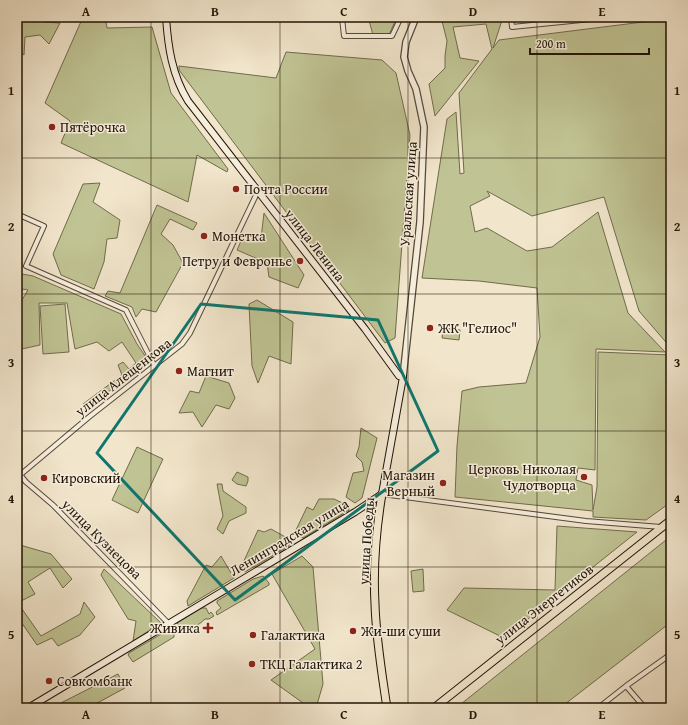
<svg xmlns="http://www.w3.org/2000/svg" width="688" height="725" font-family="'Gentium Book Plus',serif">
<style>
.green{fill:#c0c393;stroke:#706b4c}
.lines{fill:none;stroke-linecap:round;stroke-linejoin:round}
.minor-casing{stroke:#554836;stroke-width:6}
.tertiary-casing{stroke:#554836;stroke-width:8}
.secondary-casing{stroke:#211305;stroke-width:8}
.primary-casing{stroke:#211305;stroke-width:9}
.minor{stroke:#f6eedd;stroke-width:4}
.tertiary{stroke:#f6eedd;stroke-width:5.5}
.secondary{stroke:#f6eedd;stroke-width:6}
.primary{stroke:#f1e5cb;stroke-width:7}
.marked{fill:none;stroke:#0f766e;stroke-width:3;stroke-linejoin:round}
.grid{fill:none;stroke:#211305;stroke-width:1;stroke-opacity:0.55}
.poi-dot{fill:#8f2418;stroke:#f6eedd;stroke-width:1.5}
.labels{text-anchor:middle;stroke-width:3;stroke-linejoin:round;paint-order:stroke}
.poi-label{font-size:14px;fill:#211305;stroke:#f6eedd;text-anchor:start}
.street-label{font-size:14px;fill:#211305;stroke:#f6eedd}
.neatline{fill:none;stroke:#211305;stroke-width:1.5}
.grid-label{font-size:13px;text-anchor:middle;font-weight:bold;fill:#211305}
</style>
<rect width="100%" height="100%" fill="#f1e5cb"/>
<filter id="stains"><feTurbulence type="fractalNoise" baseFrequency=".005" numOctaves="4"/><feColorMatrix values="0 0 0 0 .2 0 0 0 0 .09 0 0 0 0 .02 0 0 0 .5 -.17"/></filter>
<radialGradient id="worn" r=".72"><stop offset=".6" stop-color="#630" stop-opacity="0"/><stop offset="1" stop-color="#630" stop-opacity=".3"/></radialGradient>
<path class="green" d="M17 17H44V22L60 23 49 44 40 35 25 37 24 55 17 50Z
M83 17H105L107 28 152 27 171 93 228 169 227 172 197 155 188 202 61 143 70 121 45 103Z
M368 17H397L388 37 373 35Z
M441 17H503L493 48 499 40 667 19 671 27V348L639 311 604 197 532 216 487 191 490 196 470 206 475 232 487 228 527 251 552 247 598 212 628 313 665 352 596 349 595 470 578 468 576 480 592 485 593 510 597 487 598 352 671 355V502L646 520 593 517V511L455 497 457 446 462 391 479 387 526 383 540 337 537 288 479 281 422 278 447 119 456 112 460 174 464 173 459 93 492 49 486 24 453 27 460 58 479 61 435 116 429 84 445 68V56L447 41Z
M286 52 382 60 396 73 410 135 395 338 385 343 179 70V66L276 78Z
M100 183 93 202 120 220 117 238 107 239 104 262 94 289 61 275 53 254 83 184Z
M157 205 197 223 193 230 170 219 161 234 173 245 183 263 156 312 142 309 136 317 132 307 105 296 108 291 120 293Z
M264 213 304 275 298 288 269 277 267 263 237 250 241 241 251 240 261 238Z
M17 271 22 274 33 276 121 314 137 344 150 363 148 362 87 408 83 404 122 375 118 365 123 362 129 369 136 363 122 342 109 351 97 342 75 349 67 303H39L40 345 17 350V332L22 300 28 290 23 289 17 299Z
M257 300 293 322 291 364 269 356 258 383 252 366 249 304Z
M65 304 69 352 43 354 40 306Z
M443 328 460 330 459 340 442 338Z
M206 376 229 383 235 398 229 409 216 405 202 427 193 412 179 413 190 391 199 393Z
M361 428 377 438 362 498 355 503 346 497 353 473 364 471 362 462 356 456 359 447Z
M137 447 163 459 138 513 112 500Z
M237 472 248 477V481L246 486 237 484 232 480Z
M217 484H222L223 491 246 507V513L229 521 223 534 217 529 223 516Z
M319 499H334L349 506V510L303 538 295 532 307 507 313 510Z
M557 526 637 532 504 638 447 610 464 588 555 590Z
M271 529 289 539V546L245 572 243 563 258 530 264 532Z
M671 536V622L560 708H456Z
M20 545 51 554 72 579 63 588 50 568 28 582 35 594 17 603V547Z
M221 556 234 578 188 606 187 601 206 565 212 567Z
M302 556 313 567 323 684 316 708H310L271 680 315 649 272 574Z
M104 569 161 623 133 641 136 621 128 619 101 575Z
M423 569 424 591 413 592 411 571Z
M263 576 269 583V585L217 615 216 612 221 608 217 603V601L253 579Z
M84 602 95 617 80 635 58 646 52 638 37 645 17 616V612L22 609 41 636 80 614Z
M201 608H206L209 614 211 612 214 616 209 619H205C198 626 192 628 182 629L177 623Z
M168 630H171L174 633V637L133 662 128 655 129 653Z
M118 674 125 688 88 708 53 707Z"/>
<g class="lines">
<g class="minor-casing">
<path id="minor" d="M331 17 342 18 344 36H392L401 17
M511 17 512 27 611 17
M17 214 44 226 26 266 126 310 154 365
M17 471 26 482 53 505 169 624
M20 475 89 417 182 344 190 333 258 191
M382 494 586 521 661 527
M626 686 645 708
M598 708 626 686 671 654"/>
</g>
<g class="tertiary-casing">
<path id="tertiary" d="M403 377 420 222 424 127 416 89 408 71 404 57 406 42 416 17"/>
</g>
<g class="secondary-casing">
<path id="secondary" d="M28 708 355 512 382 494 403 377 399 376 365 329 188 101C172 75 168 47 166 17"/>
</g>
<g class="primary-casing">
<path id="primary" d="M382 494C376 530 373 568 375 604 376 639 382 674 387 708
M434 708 671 520"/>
</g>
<use href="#minor" class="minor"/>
<use href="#tertiary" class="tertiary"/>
<use href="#secondary" class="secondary"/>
<use href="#primary" class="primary"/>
</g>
<path class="marked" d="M201 304 378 320 438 451 235 600 97 453Z"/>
<path class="grid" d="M151 17V708M280 17V708M408 17V708M537 17V708M17 158H671M17 294H671M17 431H671M17 567H671"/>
<g class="poi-dot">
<circle cx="52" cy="127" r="4"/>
<circle cx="236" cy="189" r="4"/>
<circle cx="204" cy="236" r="4"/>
<circle cx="300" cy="261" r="4"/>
<circle cx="430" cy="328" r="4"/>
<circle cx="179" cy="371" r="4"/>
<circle cx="584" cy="477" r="4"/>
<circle cx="44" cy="478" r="4"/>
<circle cx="443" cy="483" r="4"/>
<path d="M206 622h4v4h4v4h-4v4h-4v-4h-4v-4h4z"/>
<circle cx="353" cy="631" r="4"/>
<circle cx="253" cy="635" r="4"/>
<circle cx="252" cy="664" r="4"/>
<circle cx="49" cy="681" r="4"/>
</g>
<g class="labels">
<g class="poi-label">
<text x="60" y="132">Пятёрочка</text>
<text x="244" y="194">Почта России</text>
<text x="212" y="241">Монетка</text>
<text x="292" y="266" text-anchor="end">Петру и Февронье</text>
<text x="438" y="333">ЖК "Гелиос"</text>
<text x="187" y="376">Магнит</text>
<text x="576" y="474" text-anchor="end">Церковь Николая<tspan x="576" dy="16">Чудотворца</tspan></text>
<text x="435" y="480" text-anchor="end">Магазин<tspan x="435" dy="16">Верный</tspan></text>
<text x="52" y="483">Кировский</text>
<text x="200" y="633" text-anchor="end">Живика</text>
<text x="361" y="636">Жи-ши суши</text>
<text x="261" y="640">Галактика</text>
<text x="260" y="669">ТКЦ Галактика 2</text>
<text x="57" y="686">Совкомбанк</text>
</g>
<g class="street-label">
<text transform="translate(408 194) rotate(-86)" y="5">Уральская улица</text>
<text transform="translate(315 245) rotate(52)" y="5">улица Ленина</text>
<text transform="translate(123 377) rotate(-38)" y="5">улица Алещенкова</text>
<text transform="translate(289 537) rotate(-31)" y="5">Ленинградская улица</text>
<text transform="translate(102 539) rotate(45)" y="5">улица Кузнецова</text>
<text transform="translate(366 541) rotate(-86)" y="5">улица Победы</text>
<text transform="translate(544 604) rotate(-38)" y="5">улица Энергетиков</text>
</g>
</g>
<rect width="688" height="725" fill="none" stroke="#f1e5cb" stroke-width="44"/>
<path d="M530 48v6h119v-6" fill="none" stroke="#211305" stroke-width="2"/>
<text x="536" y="48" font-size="12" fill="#211305" stroke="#f6eedd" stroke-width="3" paint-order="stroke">200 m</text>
<rect x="22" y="22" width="644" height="681" class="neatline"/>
<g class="grid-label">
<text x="86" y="16">A</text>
<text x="215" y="16">B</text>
<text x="344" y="16">C</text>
<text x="473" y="16">D</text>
<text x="602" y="16">E</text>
<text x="11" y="95">1</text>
<text x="677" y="95">1</text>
<text x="11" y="231">2</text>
<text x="677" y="231">2</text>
<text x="11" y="367">3</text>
<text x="677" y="367">3</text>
<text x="11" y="503">4</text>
<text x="677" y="503">4</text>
<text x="11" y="639">5</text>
<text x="677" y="639">5</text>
<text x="86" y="719">A</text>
<text x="215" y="719">B</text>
<text x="344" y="719">C</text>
<text x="473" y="719">D</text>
<text x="602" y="719">E</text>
</g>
<rect width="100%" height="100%" filter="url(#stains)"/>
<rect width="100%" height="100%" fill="url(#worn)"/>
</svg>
